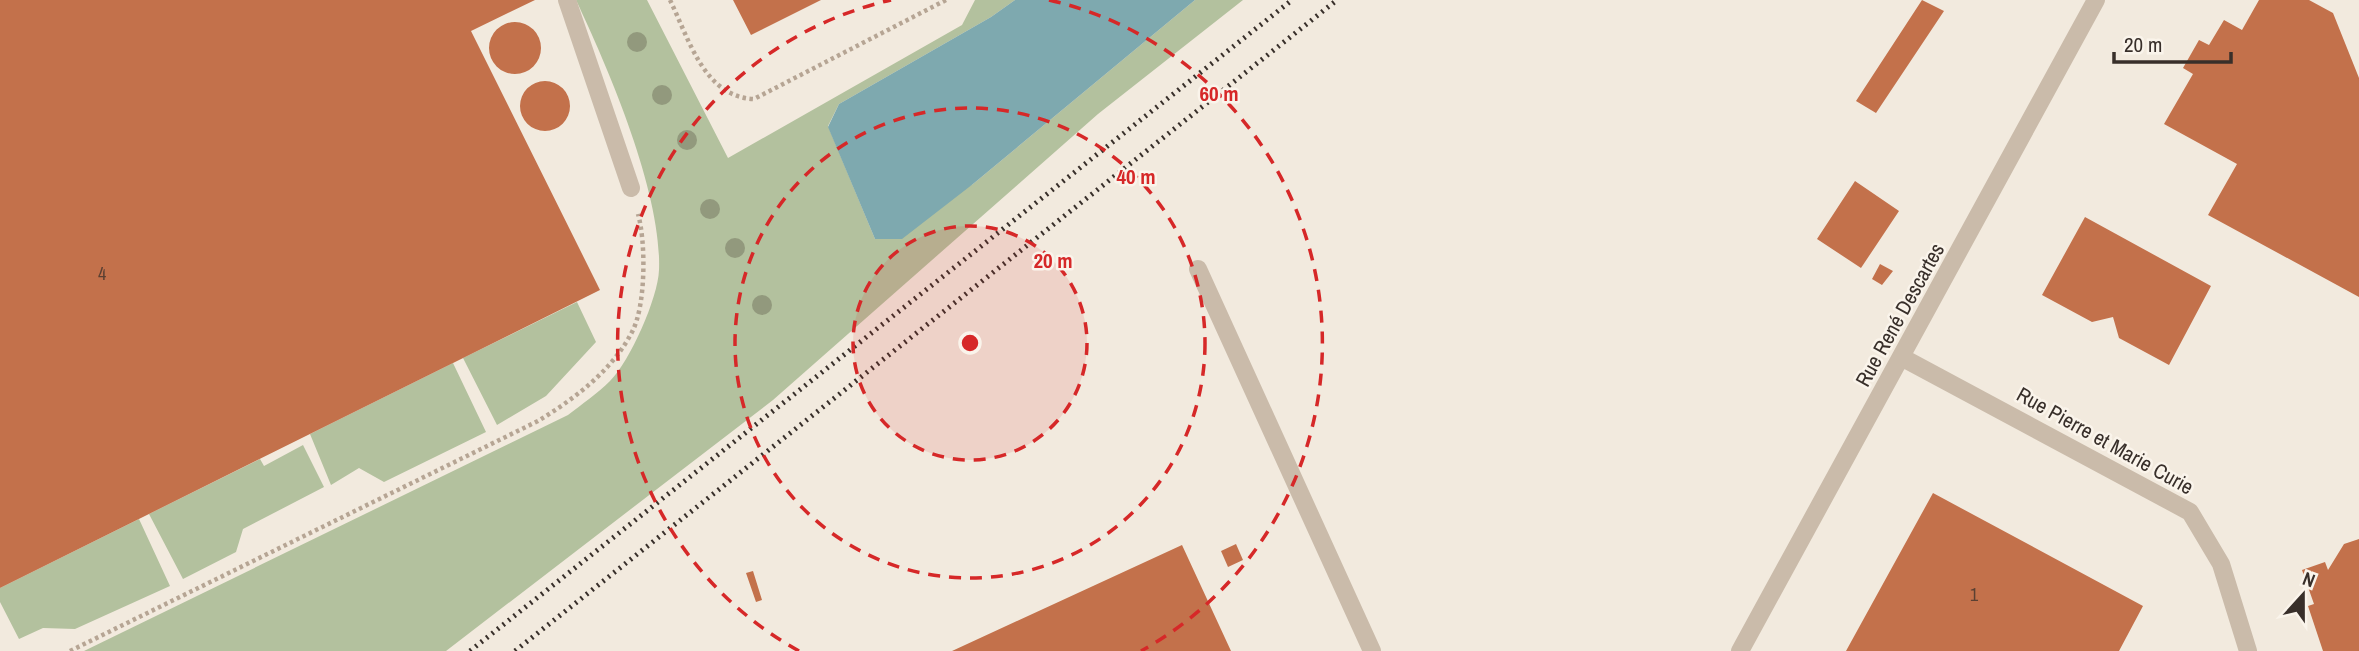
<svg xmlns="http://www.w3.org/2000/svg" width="2359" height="651" font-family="'Archivo Narrow',sans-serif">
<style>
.green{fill:#b3c19e}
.water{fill:#7ea9af}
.building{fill:#c3714b}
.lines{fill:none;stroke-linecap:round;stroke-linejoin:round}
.path{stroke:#b6a594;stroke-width:4.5;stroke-dasharray:3.5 3.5;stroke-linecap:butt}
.service{stroke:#cabbaa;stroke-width:18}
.minor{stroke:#cabbaa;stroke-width:18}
.rail{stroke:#382f2a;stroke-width:5;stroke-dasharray:2 5;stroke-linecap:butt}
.tree{fill:#92997d}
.ring{fill:none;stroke:#d62828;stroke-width:3.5;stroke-dasharray:12 9}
.labels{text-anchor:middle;stroke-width:5;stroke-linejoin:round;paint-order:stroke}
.number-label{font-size:18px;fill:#5b4032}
.street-label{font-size:21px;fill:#382f2a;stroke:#faf4eb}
.centre{fill:#d62828;stroke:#faf4eb;stroke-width:3.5}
.ring-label{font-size:21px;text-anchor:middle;font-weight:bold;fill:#d62828;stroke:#faf4eb;stroke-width:5;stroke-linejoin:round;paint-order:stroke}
</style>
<rect width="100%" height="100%" fill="#f2eade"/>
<path class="green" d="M576 0H647L728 158 962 25 975 0H1015L991 17 839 104 828 126 875 239 973 184 1195 0H1243L1098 114 773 400 446 651H84L568 415C582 404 597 394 610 381 630 361 658 298 659 270 662 193 609 70 576 0Z
M577 302 596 342 546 396 497 425 463 358Z
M453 363 486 432 384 482 359 468 331 485 310 434Z
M303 445 324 487 243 529 236 552 183 579 149 514 260 459 264 466Z
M139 519 170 586 75 629 43 628 19 639 0 602V588Z"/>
<path class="water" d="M1015 0H1195L973 184 902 239H875L828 127 839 104 991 17Z"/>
<path class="building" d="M0 0H535L471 31 600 290 0 588Z
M733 0H821L751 35Z
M1922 0 1944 11 1876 113 1856 101Z
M2259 0H2309L2333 13 2359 78V297L2208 215 2237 164 2164 124 2193 74 2183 68 2199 40 2209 45 2224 20 2242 30Z
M489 48a26 26 0 1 1 52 0a26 26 0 1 1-52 0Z
M520 106a25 25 0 1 1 50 0a25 25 0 1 1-50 0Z
M1855 181 1899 211 1861 268 1817 239Z
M2085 217 2211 286 2169 365 2119 338 2113 317 2092 322 2042 295Z
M1880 264 1893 271 1882 285 1872 279Z
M1933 493 2143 606 2119 651H1846Z
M2359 539V651H2323L2308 606 2314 604 2302 570 2325 562 2328 570 2344 544Z
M1236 544 1243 560 1228 567 1221 551Z
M1182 545 1231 651H952Z
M753 571 762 600 756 602 746 573Z"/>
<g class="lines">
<path class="path" d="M670 0C689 39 704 97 754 99L946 0
M70 651 538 421C574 399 612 371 632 332 646 306 646 242 638 214"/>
<path class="service" d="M567 0 631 188
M1198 269 1372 651"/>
<path class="minor" d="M1903 358 2190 512 2221 564 2248 651
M1740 651 2096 0"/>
<path class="rail" d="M470 651 1292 0
M515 651 1337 0"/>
</g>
<g class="tree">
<circle cx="637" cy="42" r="10"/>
<circle cx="662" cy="95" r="10"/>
<circle cx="687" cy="140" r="10"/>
<circle cx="710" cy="209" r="10"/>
<circle cx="735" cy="248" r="10"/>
<circle cx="762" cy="305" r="10"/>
</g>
<circle cx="970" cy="343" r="117" fill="#d62828" fill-opacity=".12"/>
<g class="ring">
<circle cx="970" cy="343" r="117"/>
<circle cx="970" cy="343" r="235"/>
<path d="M799 651A352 352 0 0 1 891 0M1049 0A352 352 0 0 1 1141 651"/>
</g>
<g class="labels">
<g class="number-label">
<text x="102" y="280">4</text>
<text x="1974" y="601">1</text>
</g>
<g class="street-label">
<text transform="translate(1900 315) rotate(-61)" y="7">Rue René Descartes</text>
<text transform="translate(2105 441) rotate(29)" y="7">Rue Pierre et Marie Curie</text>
</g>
</g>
<circle cx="970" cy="343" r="10" class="centre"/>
<g class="ring-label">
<text x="1219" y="101">60 m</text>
<text x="1136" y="184">40 m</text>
<text x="1053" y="268">20 m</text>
</g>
<g transform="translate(2303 595) rotate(21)" stroke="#faf4eb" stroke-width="5" paint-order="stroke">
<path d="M0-5L12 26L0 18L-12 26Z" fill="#382f2a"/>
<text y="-10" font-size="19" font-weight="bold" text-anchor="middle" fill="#382f2a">N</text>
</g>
<path d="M2114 52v10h117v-10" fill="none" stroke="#382f2a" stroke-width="3.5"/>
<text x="2124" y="52" font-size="21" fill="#382f2a" stroke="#faf4eb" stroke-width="5" paint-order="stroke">20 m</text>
</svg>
